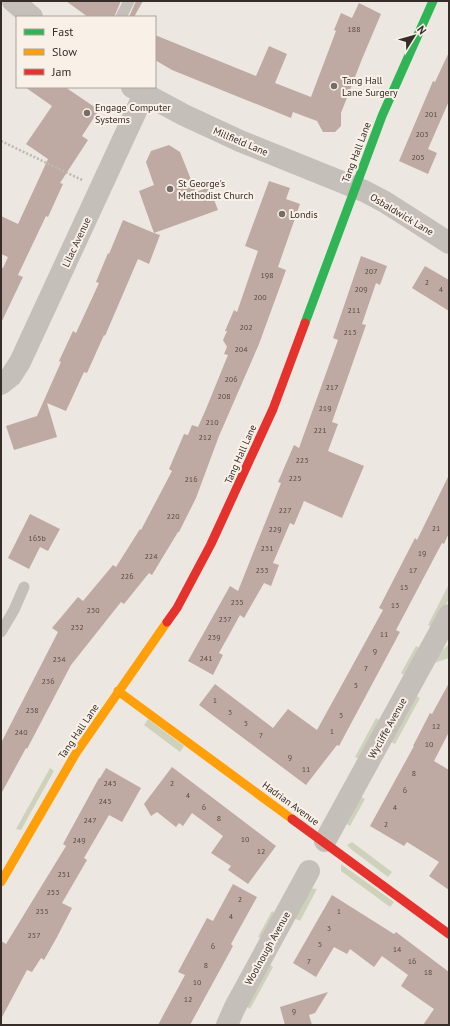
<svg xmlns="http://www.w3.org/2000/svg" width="450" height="1026" font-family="'PT Sans',sans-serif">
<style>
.green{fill:#ced2bb}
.building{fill:#bfaaa3}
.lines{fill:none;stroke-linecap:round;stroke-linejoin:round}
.path{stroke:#beb7b2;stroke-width:2.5;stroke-dasharray:2 2;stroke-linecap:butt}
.lane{stroke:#c5bfba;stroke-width:11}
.street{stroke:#c5bfba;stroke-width:22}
.fast{stroke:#30b455;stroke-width:9}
.slow{stroke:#ff9f0a;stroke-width:9}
.jam{stroke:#e5322d;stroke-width:9}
.poi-dot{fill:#766d69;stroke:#f9f1e8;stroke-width:1.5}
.labels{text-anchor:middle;stroke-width:4;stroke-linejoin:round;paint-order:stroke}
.number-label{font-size:8px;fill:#584c47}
.poi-label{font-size:10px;fill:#362c28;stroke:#f9f1e8;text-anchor:start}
.street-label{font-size:10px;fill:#362c28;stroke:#f9f1e8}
</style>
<rect width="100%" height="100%" fill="#ece7e1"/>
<path class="green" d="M448 586 449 599 434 628 428 625Z
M449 644V658L431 664 440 652Z
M416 646 421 649 406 676 401 673Z
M415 695 420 698 395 744 389 741Z
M376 718 382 722 361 760 355 757Z
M148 719 184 746 180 752 144 725Z
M50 768 54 771 21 830 16 829Z
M360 796 365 799 350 826 345 823Z
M352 842 392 872 388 877 352 850 347 845Z
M341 864 394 902 390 907 341 871Z
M311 888 317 889 300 921 294 918Z
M272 911 277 915 264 939 258 937Z
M269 964 273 967 250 1009 246 1006Z"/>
<path class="building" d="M66 1H121L114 17H88Z
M136 1H143L134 17H129Z
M359 3 381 14 362 59 341 113V126L335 132H323L317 121 293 112 291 118 172 70 155 60V35L256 76 269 46 287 54 275 83 311 97 336 31 334 30 341 13 352 18Z
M449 52V101L428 149 437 153 428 174 399 161 433 81 435 82Z
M25 87H65L99 110 82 136 88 140 60 183 63 184 48 217 46 216 18 275 23 277 1 323V267L3 268 8 257 1 254V216L18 224 48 159 26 144 52 106Z
M169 145 180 152 196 192 209 187 218 210 154 233 160 235 149 264 138 259 105 336 104 335 87 373 84 372 66 411 47 403 57 437 14 450 6 426 37 416 61 362 59 361 73 331 76 333 99 283 96 282 108 253 109 254 123 220 154 233 139 191 154 185 146 162 151 151Z
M269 181 290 188 286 199 300 204 278 267 286 270 259 344 219 436 196 498 179 532H178L152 575 149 573 124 604 121 602 71 665 27 749 26 748 1 794V743L58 632 52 628 78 597 83 601 113 565 116 567 140 529 141 530 172 471 169 469 184 434 188 435 192 425 198 427 206 409 228 355 224 354 227 347 223 340 227 331H225L234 310 237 312 258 251 245 246Z
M361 256 387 266 380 285 376 283 362 324 366 325 332 422 338 424 328 451 364 466 342 518 304 501 294 525 290 523 273 563 279 565 271 586 264 583 244 618 240 615 219 653 223 655 213 675 188 661 230 586 238 591 281 483 278 482 294 445 299 448 338 340 333 338Z
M425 266 449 280V311L412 288Z
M449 475V533L444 544 442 543 396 630 400 632 339 746 337 745 306 785 199 705 215 684 273 728 288 709 317 730 383 610 379 608 415 538 417 540Z
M30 514 60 529 48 551 40 547 29 569 8 558Z
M449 683V732L434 761 449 770V890L429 876 439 862 407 842 404 846 370 826 414 746H413L430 713 432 714Z
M172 767 276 846 248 884 228 870 231 866 211 853 223 836 192 813 183 826 179 823 176 827 157 812 151 816 144 804Z
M106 768 141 788 122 822 109 815 84 858 87 860 62 903 72 908 57 937 44 960 41 958 32 972 27 970 1 1019V941L6 944 66 846 63 844 99 778H100Z
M233 884 257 897 231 944 233 946 190 1025H158L185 975 178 972 207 918 213 921Z
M332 895 394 934 396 932 449 972V1025H423L434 1009 401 986 408 975 382 956 374 967 350 949 347 954 334 947 316 977 293 963Z
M328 992 315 1013 309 1015 312 1025H285L280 1007Z"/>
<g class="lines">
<path class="path" d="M1 141 82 180"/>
<path class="lane" d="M121 17 129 1
M1 632 14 610 24 587"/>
<path class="street" d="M13 1 32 17
M132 87 184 115 240 141 364 191 385 202 449 243
M1 384 11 376 20 362 144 94
M325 841 449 615
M227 1025 235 1007 309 871"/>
<path class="fast" d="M305 323 382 116 433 1"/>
<path class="slow" d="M118 691 292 819
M1 882 76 753 167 622"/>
<path class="jam" d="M167 622 177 608 211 544 273 409 305 323
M292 819 449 934"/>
</g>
<g class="poi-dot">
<circle cx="334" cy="86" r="4"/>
<circle cx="87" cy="113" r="4"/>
<circle cx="170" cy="189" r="4"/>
<circle cx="282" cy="214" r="4"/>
</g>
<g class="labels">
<g class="number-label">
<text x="354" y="32">188</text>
<text x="431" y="117">201</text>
<text x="422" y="137">203</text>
<text x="418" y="160">205</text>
<text x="371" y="274">207</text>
<text x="267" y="278">198</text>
<text x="427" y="285">2</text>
<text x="361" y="292">209</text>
<text x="441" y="292">4</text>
<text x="260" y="300">200</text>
<text x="354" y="313">211</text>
<text x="246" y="330">202</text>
<text x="350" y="335">213</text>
<text x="241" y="352">204</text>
<text x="231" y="382">206</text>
<text x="332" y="390">217</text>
<text x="224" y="399">208</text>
<text x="325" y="411">219</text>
<text x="212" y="425">210</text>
<text x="320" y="433">221</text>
<text x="205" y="440">212</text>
<text x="302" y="463">223</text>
<text x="295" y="481">225</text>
<text x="191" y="482">216</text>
<text x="285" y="513">227</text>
<text x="173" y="519">220</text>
<text x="436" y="531">21</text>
<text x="275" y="532">229</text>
<text x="37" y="541">165b</text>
<text x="267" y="551">231</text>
<text x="422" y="556">19</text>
<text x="151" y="559">224</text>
<text x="262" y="573">233</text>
<text x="413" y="573">17</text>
<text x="127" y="579">226</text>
<text x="404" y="590">15</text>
<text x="237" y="605">235</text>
<text x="395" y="608">13</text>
<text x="93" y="613">230</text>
<text x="225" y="622">237</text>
<text x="77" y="630">232</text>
<text x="384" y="637">11</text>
<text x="214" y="640">239</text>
<text x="375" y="654">9</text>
<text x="206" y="661">241</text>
<text x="59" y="662">234</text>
<text x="366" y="671">7</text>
<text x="48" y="684">236</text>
<text x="356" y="688">5</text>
<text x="215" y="703">1</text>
<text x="32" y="713">238</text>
<text x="230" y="715">3</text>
<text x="341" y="718">3</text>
<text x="246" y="726">5</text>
<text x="436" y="729">12</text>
<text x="332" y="734">1</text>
<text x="21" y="735">240</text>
<text x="261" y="738">7</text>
<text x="429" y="747">10</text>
<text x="290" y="760">9</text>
<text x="306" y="772">11</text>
<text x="414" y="776">8</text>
<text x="110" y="786">243</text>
<text x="172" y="786">2</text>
<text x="405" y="793">6</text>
<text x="188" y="798">4</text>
<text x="105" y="804">245</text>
<text x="204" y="810">6</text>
<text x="395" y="810">4</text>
<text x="219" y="821">8</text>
<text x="90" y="823">247</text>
<text x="386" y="827">2</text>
<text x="245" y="842">10</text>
<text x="79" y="843">249</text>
<text x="261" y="854">12</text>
<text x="64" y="877">251</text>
<text x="53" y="895">253</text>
<text x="240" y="902">2</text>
<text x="42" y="914">255</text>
<text x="339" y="914">1</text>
<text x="231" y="919">4</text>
<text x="329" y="931">3</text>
<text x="34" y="938">257</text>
<text x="320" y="947">5</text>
<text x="213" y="949">6</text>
<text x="397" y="952">14</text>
<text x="309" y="964">7</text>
<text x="412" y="964">16</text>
<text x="206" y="968">8</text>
<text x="428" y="975">18</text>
<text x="197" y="985">10</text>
<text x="188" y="1002">12</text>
<text x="294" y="1014">9</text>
</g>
<g class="poi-label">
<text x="342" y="84">Tang Hall<tspan x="342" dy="12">Lane Surgery</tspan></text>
<text x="95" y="111">Engage Computer<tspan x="95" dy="12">Systems</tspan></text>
<text x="178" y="187">St George's<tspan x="178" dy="12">Methodist Church</tspan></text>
<text x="290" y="218">Londis</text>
</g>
<g class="street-label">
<text transform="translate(241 141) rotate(23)" y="4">Millfield Lane</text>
<text transform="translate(356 152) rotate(-69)" y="4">Tang Hall Lane</text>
<text transform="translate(402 214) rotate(31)" y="4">Osbaldwick Lane</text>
<text transform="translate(76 242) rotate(-65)" y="4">Lilac Avenue</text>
<text transform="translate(240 454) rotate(-66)" y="4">Tang Hall Lane</text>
<text transform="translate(387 728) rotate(-61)" y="4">Wycliffe Avenue</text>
<text transform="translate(78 731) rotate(-56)" y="4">Tang Hall Lane</text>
<text transform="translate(291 803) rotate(36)" y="4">Hadrian Avenue</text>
<text transform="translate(267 948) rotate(-61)" y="4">Woolnough Avenue</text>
</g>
</g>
<rect width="450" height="1026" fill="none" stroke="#362c28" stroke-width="4"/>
<rect x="16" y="16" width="140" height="72" fill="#f9f1e8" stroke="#aba29b"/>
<rect x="24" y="29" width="20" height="6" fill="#30b455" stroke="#aba29b"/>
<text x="52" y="36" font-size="12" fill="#362c28">Fast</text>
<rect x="24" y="49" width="20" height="6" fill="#ff9f0a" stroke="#aba29b"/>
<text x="52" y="56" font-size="12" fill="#362c28">Slow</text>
<rect x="24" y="69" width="20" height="6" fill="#e5322d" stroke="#aba29b"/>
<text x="52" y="76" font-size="12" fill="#362c28">Jam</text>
<g transform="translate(414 36) rotate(53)" stroke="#f9f1e8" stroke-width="3" paint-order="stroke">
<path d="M0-3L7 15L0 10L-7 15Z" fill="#362c28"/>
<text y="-6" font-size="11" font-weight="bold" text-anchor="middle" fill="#362c28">N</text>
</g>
</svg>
